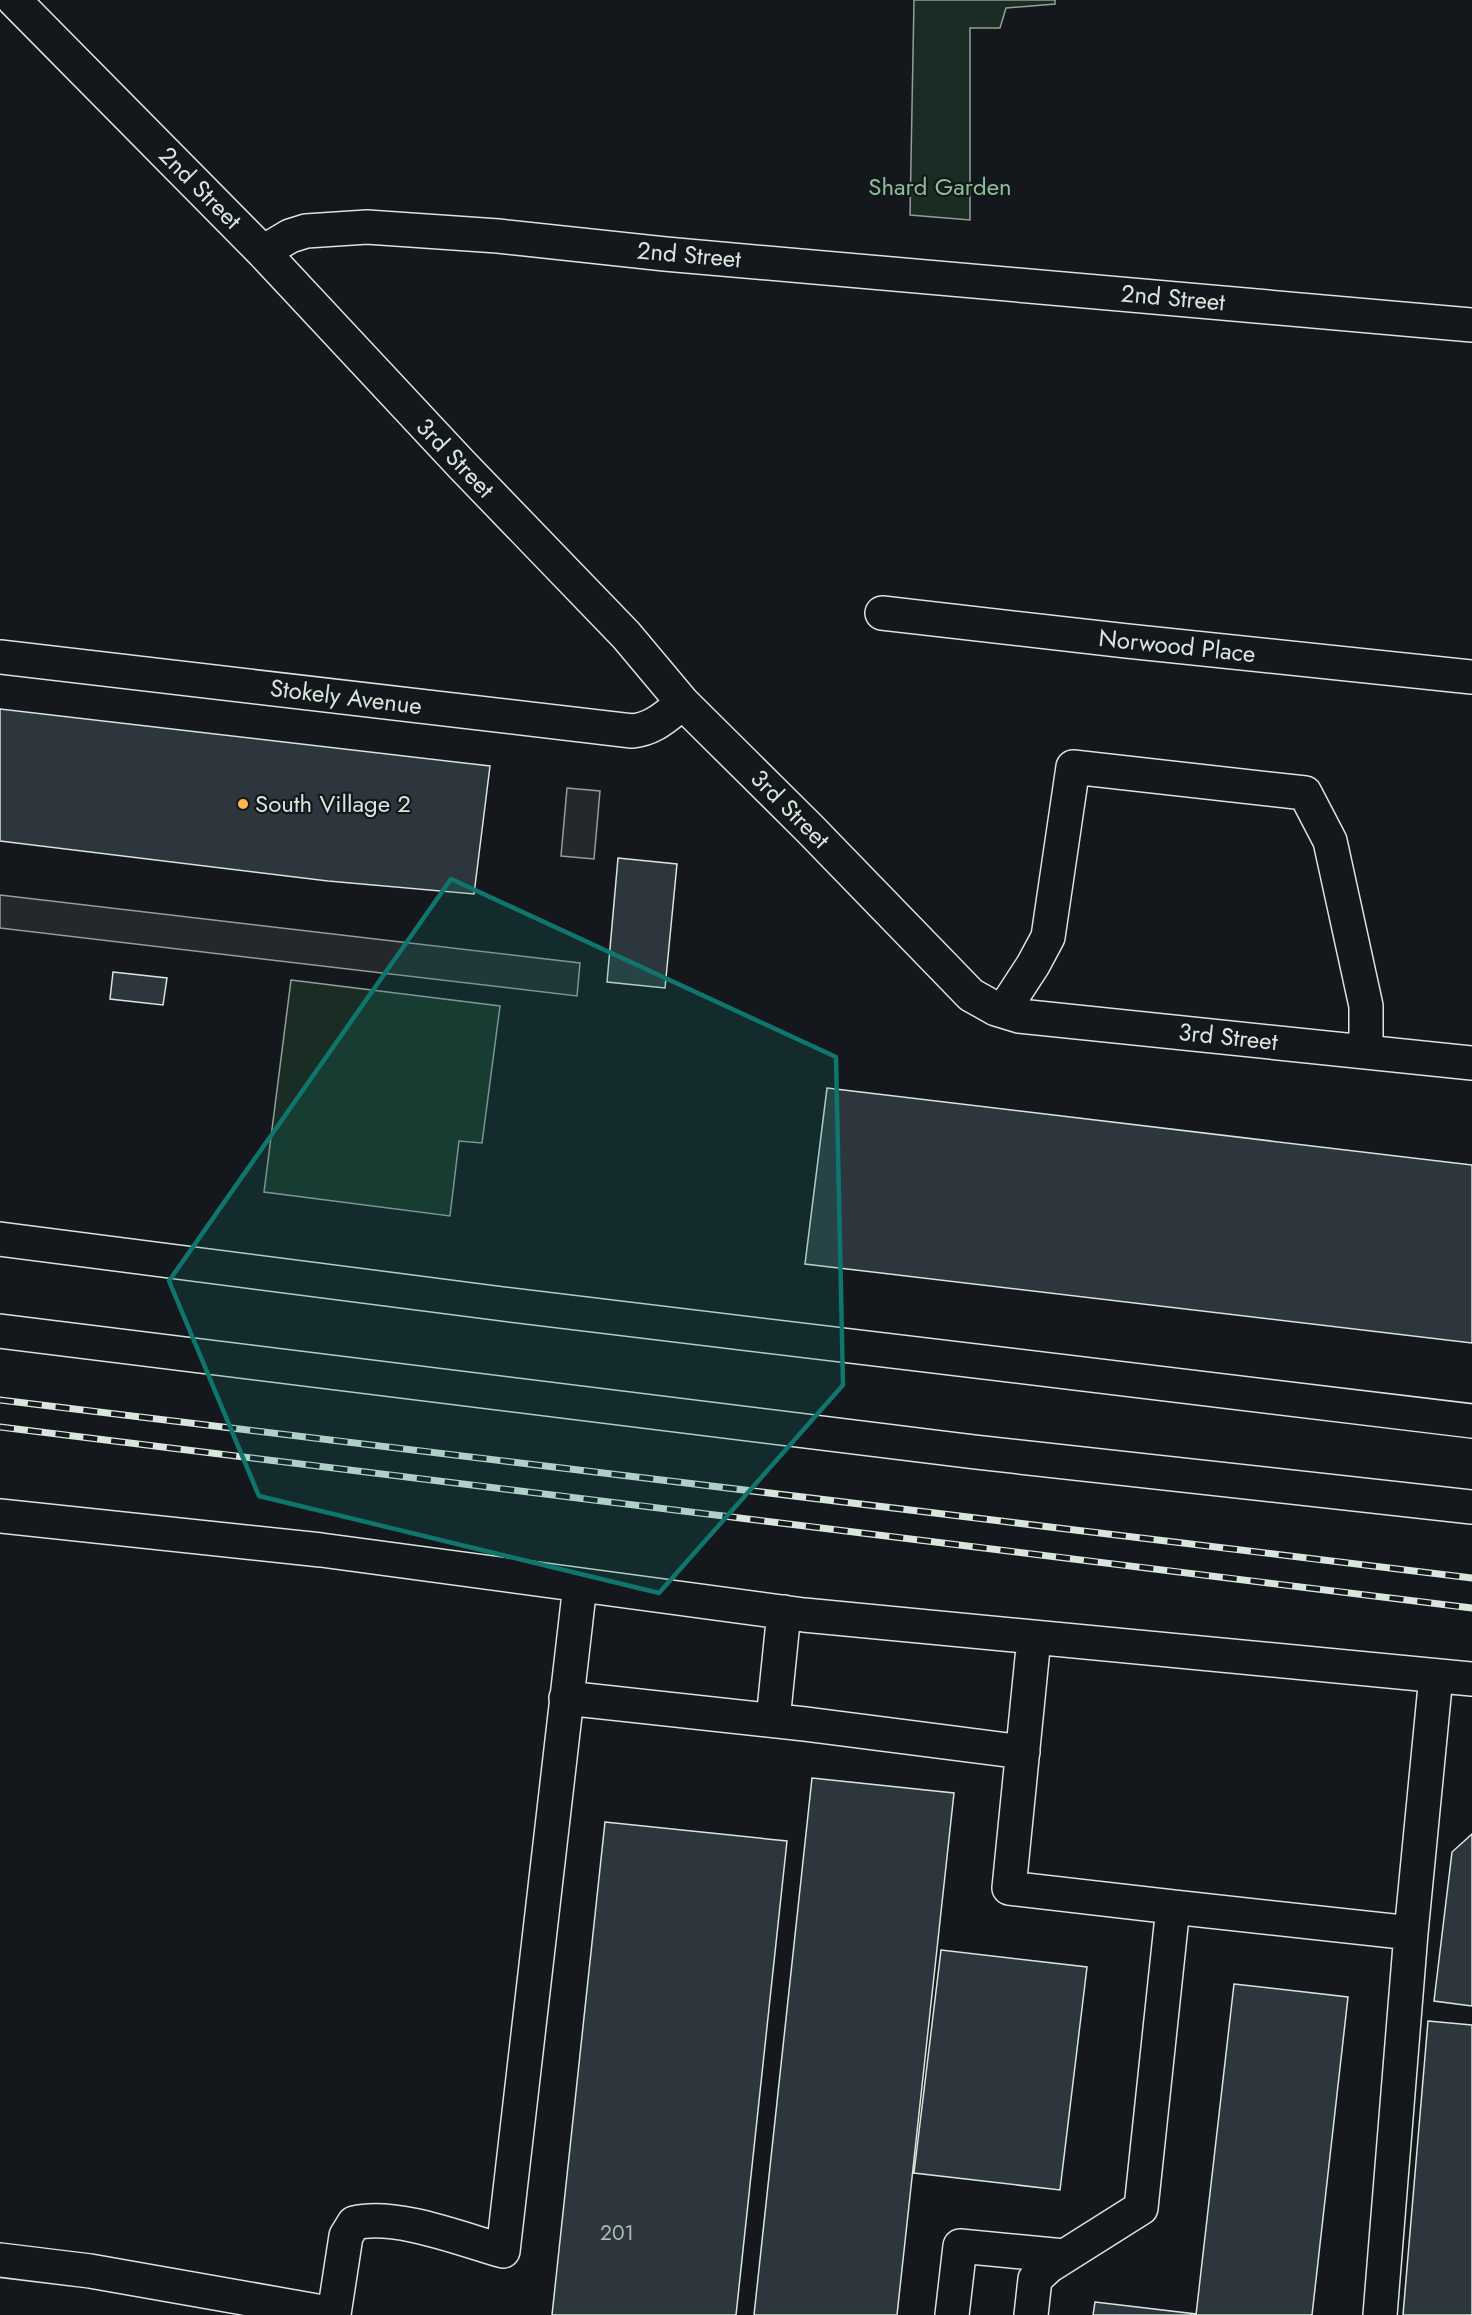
<svg xmlns="http://www.w3.org/2000/svg" width="1472" height="2315" font-family="Jost,sans-serif">
<style>
.green{fill:#1a2d24;stroke:#939e99;stroke-width:1.5}
.parking{fill:#24282b;stroke:#939e99;stroke-width:1.5}
.building{fill:#2c363c;stroke:#d8e6dc;stroke-width:1.5}
.lines{fill:none;stroke-linecap:round;stroke-linejoin:round}
.minor-casing{stroke:#d8e6dc;stroke-width:36}
.highway-casing{stroke:#d8e6dc;stroke-width:36}
.minor{stroke:#14181c;stroke-width:33}
.highway{stroke:#14181c;stroke-width:33}
.rail-casing{stroke:#d8e6dc;stroke-width:7}
.rail{stroke:#14181c;stroke-width:4.5;stroke-dasharray:14;stroke-linecap:butt}
.marked{fill:#0f766e;fill-opacity:0.2;stroke:#0f766e;stroke-width:4.5;stroke-linejoin:round}
.poi-dot{fill:#ffb74d;stroke:#14181c;stroke-width:2}
.labels{text-anchor:middle;stroke-width:4.5;stroke-linejoin:round;paint-order:stroke}
.number-label{font-size:21px;fill:#adbab4}
.park-label{font-size:24px;fill:#8ac095;stroke:#14181c}
.street-label{font-size:24px;fill:#d8e6dc;stroke:#14181c}
.poi-label{font-size:24px;fill:#d8e6dc;stroke:#14181c;text-anchor:start}
</style>
<rect width="100%" height="100%" fill="#14181c"/>
<path class="green" d="M914 0H1055V4L1006 8 1000 28H970V220L910 215Z
M291 980 500 1006 482 1143 459 1141 450 1216 264 1192Z"/>
<path class="parking" d="M567 788 600 791 594 859 561 856Z
M0 895 580 963 577 996 0 928Z"/>
<path class="building" d="M0 709 490 766 474 894 328 881 0 841Z
M618 858 677 864 665 988 607 982Z
M113 972 167 978 163 1005 110 999Z
M827 1088 1472 1165V1343L805 1264Z
M812 1778 954 1793 897 2315H754Z
M605 1822 787 1841 736 2315H552Z
M1472 1834V2006L1434 2001 1452 1852Z
M941 1950 1087 1967 1060 2190 914 2173Z
M1234 1984 1348 1997 1312 2315H1196Z
M1428 2021 1472 2025V2315H1403Z
M1095 2302 1196 2314V2315H1093Z"/>
<g class="lines">
<g class="minor-casing">
<path id="minor" d="M14 0 263 252 462 465 626 635 683 703 810 829 971 995 996 1009 1019 1016 1472 1063
M263 252 290 236 306 231 367 227 498 236 665 254 1472 325
M882 613 1127 641 1472 677
M0 657 632 731C654 729 666 716 683 703
M1003 1011 1033 965 1048 937 1073 767 1305 793 1330 841 1366 1006V1052
M0 1516 321 1550 804 1615 1472 1679
M1034 1638 1009 1888 1173 1907
M566 1698 805 1724 1023 1752
M773 1720 784 1612
M0 2260 90 2271 334 2314 346 2236 354 2223C396 2213 461 2239 503 2251L580 1585
M952 2315 960 2246 1064 2256
M1031 2315 1035 2279 1049 2266 1141 2208 1173 1907 1411 1933
M1380 2315 1411 1933 1436 1676"/>
</g>
<g class="highway-casing">
<path id="highway" d="M0 1239 503 1304 1472 1421
M0 1331 975 1452 1472 1507"/>
</g>
<use href="#minor" class="minor"/>
<use href="#highway" class="highway"/>
<g class="rail-casing">
<path id="rail" d="M0 1400 1472 1578
M0 1427 1472 1608"/>
</g>
<use href="#rail" class="rail"/>
</g>
<path class="marked" d="M451 879 836 1057 843 1385 659 1593 259 1496 169 1281Z"/>
<circle class="poi-dot" cx="243" cy="804" r="6"/>
<g class="labels">
<g class="number-label">
<text x="617" y="2240">201</text>
</g>
<g class="park-label">
<text x="940" y="195">Shard Garden</text>
</g>
<g class="street-label">
<text transform="translate(200 188) rotate(45)" y="8">2nd Street</text>
<text transform="translate(689 255) rotate(5)" y="8">2nd Street</text>
<text transform="translate(1173 298) rotate(5)" y="8">2nd Street</text>
<text transform="translate(455 458) rotate(46)" y="8">3rd Street</text>
<text transform="translate(1177 646) rotate(6)" y="8">Norwood Place</text>
<text transform="translate(346 697) rotate(7)" y="8">Stokely Avenue</text>
<text transform="translate(790 809) rotate(45)" y="8">3rd Street</text>
<text transform="translate(1228 1037) rotate(6)" y="8">3rd Street</text>
</g>
<g class="poi-label">
<text x="255" y="812">South Village 2</text>
</g>
</g>
</svg>
